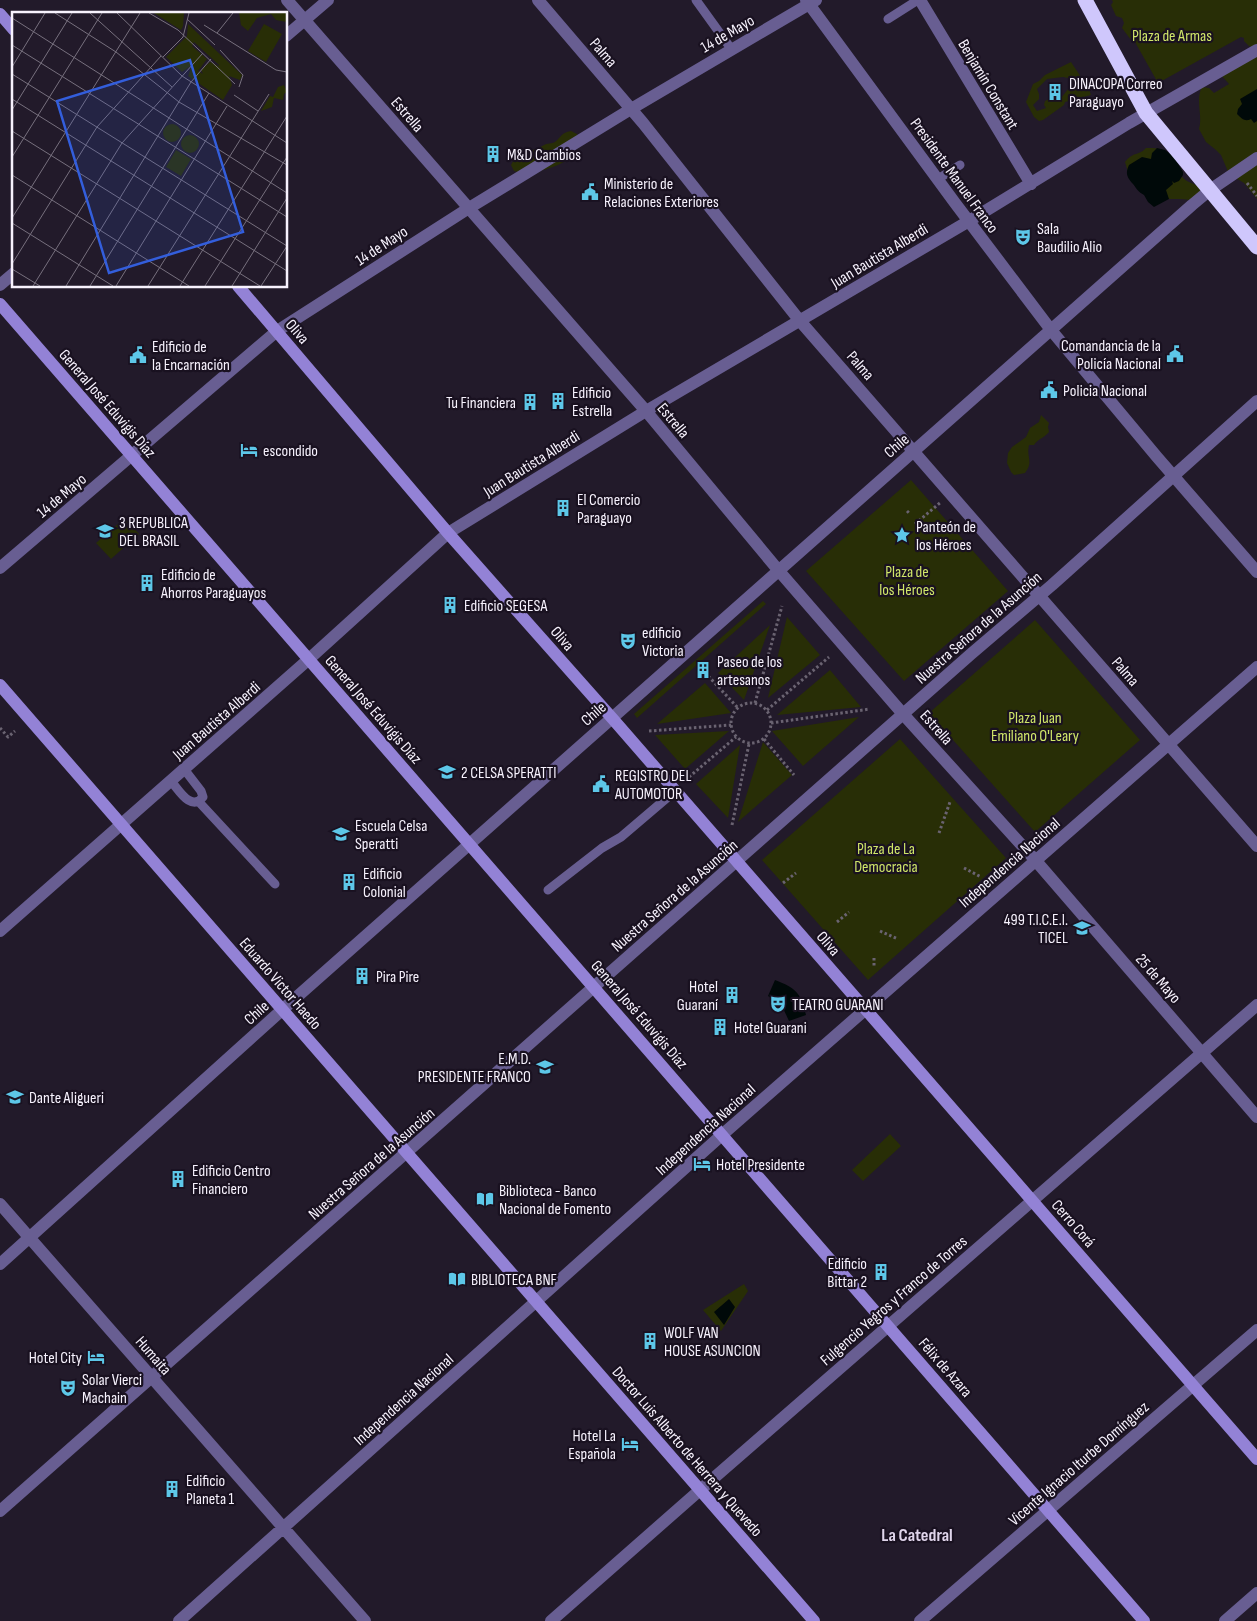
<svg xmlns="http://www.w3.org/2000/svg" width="1257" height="1621" font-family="'Sofia Sans Condensed',sans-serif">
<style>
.green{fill:#282e06;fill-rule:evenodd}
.water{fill:#000909}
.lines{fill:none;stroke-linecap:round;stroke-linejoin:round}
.path{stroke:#6a6371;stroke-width:3;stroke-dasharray:2.5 2.5;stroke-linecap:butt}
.lane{stroke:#685e92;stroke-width:9}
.street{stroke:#685e92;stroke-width:12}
.secondary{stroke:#9382d6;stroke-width:12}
.highway{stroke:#cfc7fc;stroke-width:15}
.labels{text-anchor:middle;stroke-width:4.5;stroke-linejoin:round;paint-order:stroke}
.street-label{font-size:16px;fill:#f7f2fd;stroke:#191120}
.park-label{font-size:16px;fill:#d0e669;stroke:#191120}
.poi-label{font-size:16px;fill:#f7f2fd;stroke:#191120;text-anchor:start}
.neighbourhood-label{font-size:18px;font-weight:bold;fill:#dfd4ea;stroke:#191120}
.inset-road{fill:none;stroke:#77707e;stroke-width:1}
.view{fill:#335edc;fill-opacity:0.15;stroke:#335edc;stroke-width:2.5}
.inset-edge{fill:none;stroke:#f7f2fd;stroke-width:2.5}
</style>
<rect width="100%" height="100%" fill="#221a2a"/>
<path class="green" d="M1112 0H1257V49L1249 46 1244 41V38L1241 37 1158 83 1135 42 1131 40 1122 28 1124 23 1122 18 1116 16 1111 5 1113 2Z
M1257 53V199L1244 183 1229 174 1221 155 1216 150 1206 142 1199 129C1203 115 1195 100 1202 87L1209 88 1214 93 1229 84 1221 75Z
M1071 62 1089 89 1091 95 1065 102 1064 105 1043 120 1039 121 1034 117 1026 102 1033 84 1039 81 1045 75ZM1063 77 1073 79V85L1069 88 1061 98H1051L1045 101 1044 105 1046 108 1037 111 1033 105 1039 99V94L1037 89 1047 79Z
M571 131 577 134 579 141C576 150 570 159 562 163 548 170 529 175 514 171L511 165C517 152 533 152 544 145 547 143 552 144 555 142 562 136 561 133 571 131Z
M1146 148C1164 147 1170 152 1177 167 1179 171 1180 175 1183 178 1189 184 1198 183 1202 191L1190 200C1181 198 1173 200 1163 198L1128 172 1125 162C1134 151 1139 156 1146 148Z
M1041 415 1049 423 1048 427 1049 432C1044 438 1038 439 1034 445H1029C1026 458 1034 461 1025 473L1014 475 1011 472 1007 463 1008 453 1012 447 1026 437 1030 428 1039 422Z
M911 480 1008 591 904 681 806 571Z
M125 518 139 534 111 559 96 543Z
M763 601 766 604 637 718 634 714Z
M787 617 820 655 768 698Z
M1035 620 1140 740 1035 832 929 713Z
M770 625 744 700 718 673Z
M830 670 861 707 777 715Z
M705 683 731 713 657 724Z
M859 717 803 766 772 731Z
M729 731 685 769 655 735Z
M900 739 1006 858 868 980 762 860Z
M763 742 792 775 738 822Z
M740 745 728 818 696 784Z
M890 1134 901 1146 863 1181 852 1170Z
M744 1284 748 1291 721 1331 703 1310Z"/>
<path class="water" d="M1257 89V121L1254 123 1251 119C1245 122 1242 119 1237 114L1238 109 1242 104 1240 99Z
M1157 148 1165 150 1174 157 1183 172V175L1179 181 1174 183 1172 181 1173 184 1166 190 1169 199 1154 207 1148 202 1144 195C1138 192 1137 189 1133 184 1127 177 1125 174 1129 165L1142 157 1151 159 1152 153Z
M775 980C796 988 801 993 806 1015L789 1021 782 1006 768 996Z
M729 1299 735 1307 724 1325 714 1312Z"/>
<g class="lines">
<path class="path" d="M1247 183 1257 196
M907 511 909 513
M915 524 941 502
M924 531 925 533
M698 665 738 708
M731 723a20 20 0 1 1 40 0a20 20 0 1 1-40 0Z
M755 703 782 606
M767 710 829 657
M771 723 870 709
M0 728 8 737 15 731
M649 731 731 725
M764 739 794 775
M689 777 736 737
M732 825 749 744
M939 833 950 802
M964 868 981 877
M783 883 796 873
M837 922 849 912
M880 931 898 939
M874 958V967"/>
<path class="lane" d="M696 0 732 50
M888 19 918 0
M938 179 960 165
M171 781C179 790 191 812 203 797L201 791 184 769
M199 802 275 884
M548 890 602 848 621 837 675 791"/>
<path class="street" d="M287 0 646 411 779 571 903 714 1036 861 1257 1117
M538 0 643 123 800 321 1257 846
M806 0 955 203 1051 330 1157 457 1257 572
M920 0 1031 184
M286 36 328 0
M0 285 14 273
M0 568 277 331 469 208 631 109 816 0
M0 931 309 659 448 533 646 411 969 221 1129 123 1257 50
M0 1204 365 1621
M0 1264 282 1010 1192 205 1210 190 1257 158
M0 1511 971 654 1052 585 1257 401
M179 1621 723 1134 1257 667
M551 1621 700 1490 1257 1005
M920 1621 1257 1330
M1225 1621 1257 1593"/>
<path class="secondary" d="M0 14 14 30
M238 286 448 533 612 718 1257 1459
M0 304 1144 1621
M0 685 814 1621"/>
<path class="highway" d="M1085 0 1146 113 1257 247"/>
</g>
<defs>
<g id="building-bare" transform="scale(1.35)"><path d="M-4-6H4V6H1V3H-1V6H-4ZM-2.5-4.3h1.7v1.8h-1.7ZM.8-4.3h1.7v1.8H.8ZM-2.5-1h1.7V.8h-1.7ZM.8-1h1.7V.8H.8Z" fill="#5dc7e8" stroke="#191120" stroke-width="2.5" paint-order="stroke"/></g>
<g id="civic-bare" transform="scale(1.35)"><path d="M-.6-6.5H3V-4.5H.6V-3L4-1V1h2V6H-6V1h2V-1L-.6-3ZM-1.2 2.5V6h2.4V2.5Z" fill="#5dc7e8" stroke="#191120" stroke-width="2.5" paint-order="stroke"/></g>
<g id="theatre-bare" transform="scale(1.35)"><path d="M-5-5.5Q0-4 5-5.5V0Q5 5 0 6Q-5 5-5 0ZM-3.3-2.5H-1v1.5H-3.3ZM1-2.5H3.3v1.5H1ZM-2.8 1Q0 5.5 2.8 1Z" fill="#5dc7e8" stroke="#191120" stroke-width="2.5" paint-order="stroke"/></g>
<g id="hotel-bare" transform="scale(1.35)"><path d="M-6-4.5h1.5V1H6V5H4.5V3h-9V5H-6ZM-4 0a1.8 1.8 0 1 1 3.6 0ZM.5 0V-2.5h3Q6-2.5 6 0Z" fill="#5dc7e8" stroke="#191120" stroke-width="2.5" paint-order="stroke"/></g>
<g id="school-bare" transform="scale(1.35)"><path d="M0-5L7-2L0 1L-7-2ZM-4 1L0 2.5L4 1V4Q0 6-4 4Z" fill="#5dc7e8" stroke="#191120" stroke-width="2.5" paint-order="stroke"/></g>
<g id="sight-bare" transform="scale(1.35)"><path d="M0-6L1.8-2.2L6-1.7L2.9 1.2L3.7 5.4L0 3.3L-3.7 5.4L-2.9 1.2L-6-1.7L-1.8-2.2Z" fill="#5dc7e8" stroke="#191120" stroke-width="2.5" paint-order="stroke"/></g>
<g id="library-bare" transform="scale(1.35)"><path d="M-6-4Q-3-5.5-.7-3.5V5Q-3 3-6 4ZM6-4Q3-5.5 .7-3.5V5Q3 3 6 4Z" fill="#5dc7e8" stroke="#191120" stroke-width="2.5" paint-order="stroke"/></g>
</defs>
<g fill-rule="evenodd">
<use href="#building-bare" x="1055" y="92"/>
<use href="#building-bare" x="493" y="154"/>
<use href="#civic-bare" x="590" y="192"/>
<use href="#theatre-bare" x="1023" y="237"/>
<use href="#civic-bare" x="1175" y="354"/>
<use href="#civic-bare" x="138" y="355"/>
<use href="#civic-bare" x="1049" y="390"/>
<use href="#building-bare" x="558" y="401"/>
<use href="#building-bare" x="530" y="402"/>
<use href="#hotel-bare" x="249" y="450"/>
<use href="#building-bare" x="563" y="508"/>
<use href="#school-bare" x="105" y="531"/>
<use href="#sight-bare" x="902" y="535"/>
<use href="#building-bare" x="147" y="583"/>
<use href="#building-bare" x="450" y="605"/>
<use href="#theatre-bare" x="628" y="641"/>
<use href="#building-bare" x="703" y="670"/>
<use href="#school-bare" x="447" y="772"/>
<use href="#civic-bare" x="601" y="784"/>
<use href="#school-bare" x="341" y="834"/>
<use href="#building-bare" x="349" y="882"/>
<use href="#school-bare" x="1082" y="928"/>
<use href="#building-bare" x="362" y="976"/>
<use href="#building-bare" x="732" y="995"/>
<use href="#theatre-bare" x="778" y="1004"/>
<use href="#building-bare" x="720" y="1027"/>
<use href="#school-bare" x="545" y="1067"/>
<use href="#school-bare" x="15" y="1097"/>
<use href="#hotel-bare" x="702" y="1164"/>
<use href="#building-bare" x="178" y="1179"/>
<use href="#library-bare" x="485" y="1199"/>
<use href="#building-bare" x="881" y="1272"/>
<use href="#library-bare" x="457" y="1279"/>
<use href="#building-bare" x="650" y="1341"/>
<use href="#hotel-bare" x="96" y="1357"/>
<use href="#theatre-bare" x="68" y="1388"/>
<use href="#hotel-bare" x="630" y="1444"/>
<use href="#building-bare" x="172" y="1489"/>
</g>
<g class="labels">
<g class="street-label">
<text transform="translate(727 33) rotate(-30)" y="6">14 de Mayo</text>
<text transform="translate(604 52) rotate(49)" y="6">Palma</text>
<text transform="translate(989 84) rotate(59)" y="6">Benjamín Constant</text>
<text transform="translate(408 114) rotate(49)" y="6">Estrella</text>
<text transform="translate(955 175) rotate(54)" y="6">Presidente Manuel Franco</text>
<text transform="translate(381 245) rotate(-33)" y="6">14 de Mayo</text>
<text transform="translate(879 255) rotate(-31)" y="6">Juan Bautista Alberdi</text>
<text transform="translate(298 331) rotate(49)" y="6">Oliva</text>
<text transform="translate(861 365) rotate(49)" y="6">Palma</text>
<text transform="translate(108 403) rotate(49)" y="6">General José Eduvigis Díaz</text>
<text transform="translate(674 420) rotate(50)" y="6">Estrella</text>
<text transform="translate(896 445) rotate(-41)" y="6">Chile</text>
<text transform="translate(531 463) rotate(-32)" y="6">Juan Bautista Alberdi</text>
<text transform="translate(61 495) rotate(-40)" y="6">14 de Mayo</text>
<text transform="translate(978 627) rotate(-41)" y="6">Nuestra Señora de la Asunción</text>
<text transform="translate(563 638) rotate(49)" y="6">Oliva</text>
<text transform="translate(1126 671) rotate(49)" y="6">Palma</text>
<text transform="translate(374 709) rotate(49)" y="6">General José Eduvigis Díaz</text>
<text transform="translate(593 713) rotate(-41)" y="6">Chile</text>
<text transform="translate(216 720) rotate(-41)" y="6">Juan Bautista Alberdi</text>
<text transform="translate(937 727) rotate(48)" y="6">Estrella</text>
<text transform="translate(1009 862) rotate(-41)" y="6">Independencia Nacional</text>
<text transform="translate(674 895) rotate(-41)" y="6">Nuestra Señora de la Asunción</text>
<text transform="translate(829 943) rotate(49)" y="6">Oliva</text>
<text transform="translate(1159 978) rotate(49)" y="6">25 de Mayo</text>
<text transform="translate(281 983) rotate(49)" y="6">Eduardo Victor Haedo</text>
<text transform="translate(256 1012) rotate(-42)" y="6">Chile</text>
<text transform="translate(640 1014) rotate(49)" y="6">General José Eduvigis Díaz</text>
<text transform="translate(705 1129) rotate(-42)" y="6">Independencia Nacional</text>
<text transform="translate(371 1163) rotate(-41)" y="6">Nuestra Señora de la Asunción</text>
<text transform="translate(1074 1223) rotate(49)" y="6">Cerro Corá</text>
<text transform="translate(893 1300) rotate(-41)" y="6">Fulgencio Yegros y Franco de Torres</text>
<text transform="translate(154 1355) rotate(49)" y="6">Humaita</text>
<text transform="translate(946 1367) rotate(49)" y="6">Félix de Azara</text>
<text transform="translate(403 1399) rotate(-42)" y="6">Independencia Nacional</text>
<text transform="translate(688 1451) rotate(49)" y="6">Doctor Luis Alberto de Herrera y Quevedo</text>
<text transform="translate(1078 1463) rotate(-41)" y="6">Vicente Ignacio Iturbe Domínguez</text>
</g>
<g class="park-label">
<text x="1172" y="41">Plaza de Armas</text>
<text x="907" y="577">Plaza de<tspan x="907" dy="18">los Héroes</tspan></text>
<text x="1035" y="723">Plaza Juan<tspan x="1035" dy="18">Emiliano O'Leary</tspan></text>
<text x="886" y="854">Plaza de La<tspan x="886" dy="18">Democracia</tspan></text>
</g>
<g class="poi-label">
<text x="1069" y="89">DINACOPA Correo<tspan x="1069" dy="18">Paraguayo</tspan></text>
<text x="507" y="160">M&amp;D Cambios</text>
<text x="604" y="189">Ministerio de<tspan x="604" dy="18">Relaciones Exteriores</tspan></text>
<text x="1037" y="234">Sala<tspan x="1037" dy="18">Baudilio Alio</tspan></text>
<text x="1161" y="351" text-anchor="end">Comandancia de la<tspan x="1161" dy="18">Policía Nacional</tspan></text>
<text x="152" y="352">Edificio de<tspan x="152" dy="18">la Encarnación</tspan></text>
<text x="1063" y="396">Policia Nacional</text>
<text x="572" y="398">Edificio<tspan x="572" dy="18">Estrella</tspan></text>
<text x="516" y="408" text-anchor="end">Tu Financiera</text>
<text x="263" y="456">escondido</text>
<text x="577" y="505">El Comercio<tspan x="577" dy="18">Paraguayo</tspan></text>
<text x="119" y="528">3 REPUBLICA<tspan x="119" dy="18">DEL BRASIL</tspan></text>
<text x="916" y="532">Panteón de<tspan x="916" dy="18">los Héroes</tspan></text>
<text x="161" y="580">Edificio de<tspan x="161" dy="18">Ahorros Paraguayos</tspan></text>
<text x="464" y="611">Edificio SEGESA</text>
<text x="642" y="638">edificio<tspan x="642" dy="18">Victoria</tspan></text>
<text x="717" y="667">Paseo de los<tspan x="717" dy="18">artesanos</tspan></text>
<text x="461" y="778">2 CELSA SPERATTI</text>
<text x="615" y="781">REGISTRO DEL<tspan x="615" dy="18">AUTOMOTOR</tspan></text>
<text x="355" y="831">Escuela Celsa<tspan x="355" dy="18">Speratti</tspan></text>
<text x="363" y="879">Edificio<tspan x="363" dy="18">Colonial</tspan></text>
<text x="1068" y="925" text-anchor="end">499 T.I.C.E.I.<tspan x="1068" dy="18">TICEL</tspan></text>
<text x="376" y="982">Pira Pire</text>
<text x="718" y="992" text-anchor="end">Hotel<tspan x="718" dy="18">Guaraní</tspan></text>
<text x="792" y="1010">TEATRO GUARANI</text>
<text x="734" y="1033">Hotel Guarani</text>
<text x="531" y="1064" text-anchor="end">E.M.D.<tspan x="531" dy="18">PRESIDENTE FRANCO</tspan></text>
<text x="29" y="1103">Dante Aligueri</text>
<text x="716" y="1170">Hotel Presidente</text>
<text x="192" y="1176">Ediﬁcio Centro<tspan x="192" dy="18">Financiero</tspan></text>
<text x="499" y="1196">Biblioteca - Banco<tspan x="499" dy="18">Nacional de Fomento</tspan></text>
<text x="867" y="1269" text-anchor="end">Edificio<tspan x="867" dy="18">Bittar 2</tspan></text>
<text x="471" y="1285">BIBLIOTECA BNF</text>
<text x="664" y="1338">WOLF VAN<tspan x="664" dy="18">HOUSE ASUNCION</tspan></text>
<text x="82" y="1363" text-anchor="end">Hotel City</text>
<text x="82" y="1385">Solar Vierci<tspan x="82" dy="18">Machain</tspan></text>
<text x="616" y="1441" text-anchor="end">Hotel La<tspan x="616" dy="18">Española</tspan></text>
<text x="186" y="1486">Edificio<tspan x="186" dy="18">Planeta 1</tspan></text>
</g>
<g class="neighbourhood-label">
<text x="917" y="1541">La Catedral</text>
</g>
</g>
<g transform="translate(12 12)">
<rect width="275" height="275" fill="#221a2a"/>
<path d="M142 1H172L171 14 169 18ZM227 1H275V10L264 8 259 2 245 6 236 19 229 13ZM176 12 230 63 228 68 217 64 220 73 211 88 176 64 180 53 170 60 154 45 175 24ZM182 30 207 53V54L198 50 189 58 191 62 186 59 195 47 180 34ZM252 12 270 22 254 50 236 39ZM272 73 275 80 272 82 271 88 262 86 260 95 249 99 258 84 261 85 266 75ZM151 121a9 9 0 1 1 18 0a9 9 0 1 1-18 0ZM169 132a9 9 0 1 1 18 0a9 9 0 1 1-18 0ZM164 138 179 147 169 164 154 155Z" fill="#282e06" fill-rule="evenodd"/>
<path class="inset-road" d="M43 1 104 40 167 90 275 153M78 1 160 75M105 1 170 64 275 131M137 1 166 18 223 72M0 6 275 181M175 7 203 33M192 13 264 58 275 60M205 21 221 1M0 33 275 205M208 38 231 63 227 75M151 45 171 25 177 1M0 55 33 1M0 62 275 234 249 274M222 83 246 99M0 87 275 259M0 98 60 1M0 119 248 274M0 145 90 1M0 163 177 274M0 206 128 1M0 211 101 274M0 252 85 115 149 44M0 257 28 274M21 274 110 131 191 41M54 274 179 70 199 47M78 274 197 81M104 274 215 94M136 274 257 82M168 274 275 104M193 274 275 145M220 274 275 186"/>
<path class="view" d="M178 48 231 220 97 261 45 89Z"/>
<rect width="275" height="275" class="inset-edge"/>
</g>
</svg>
